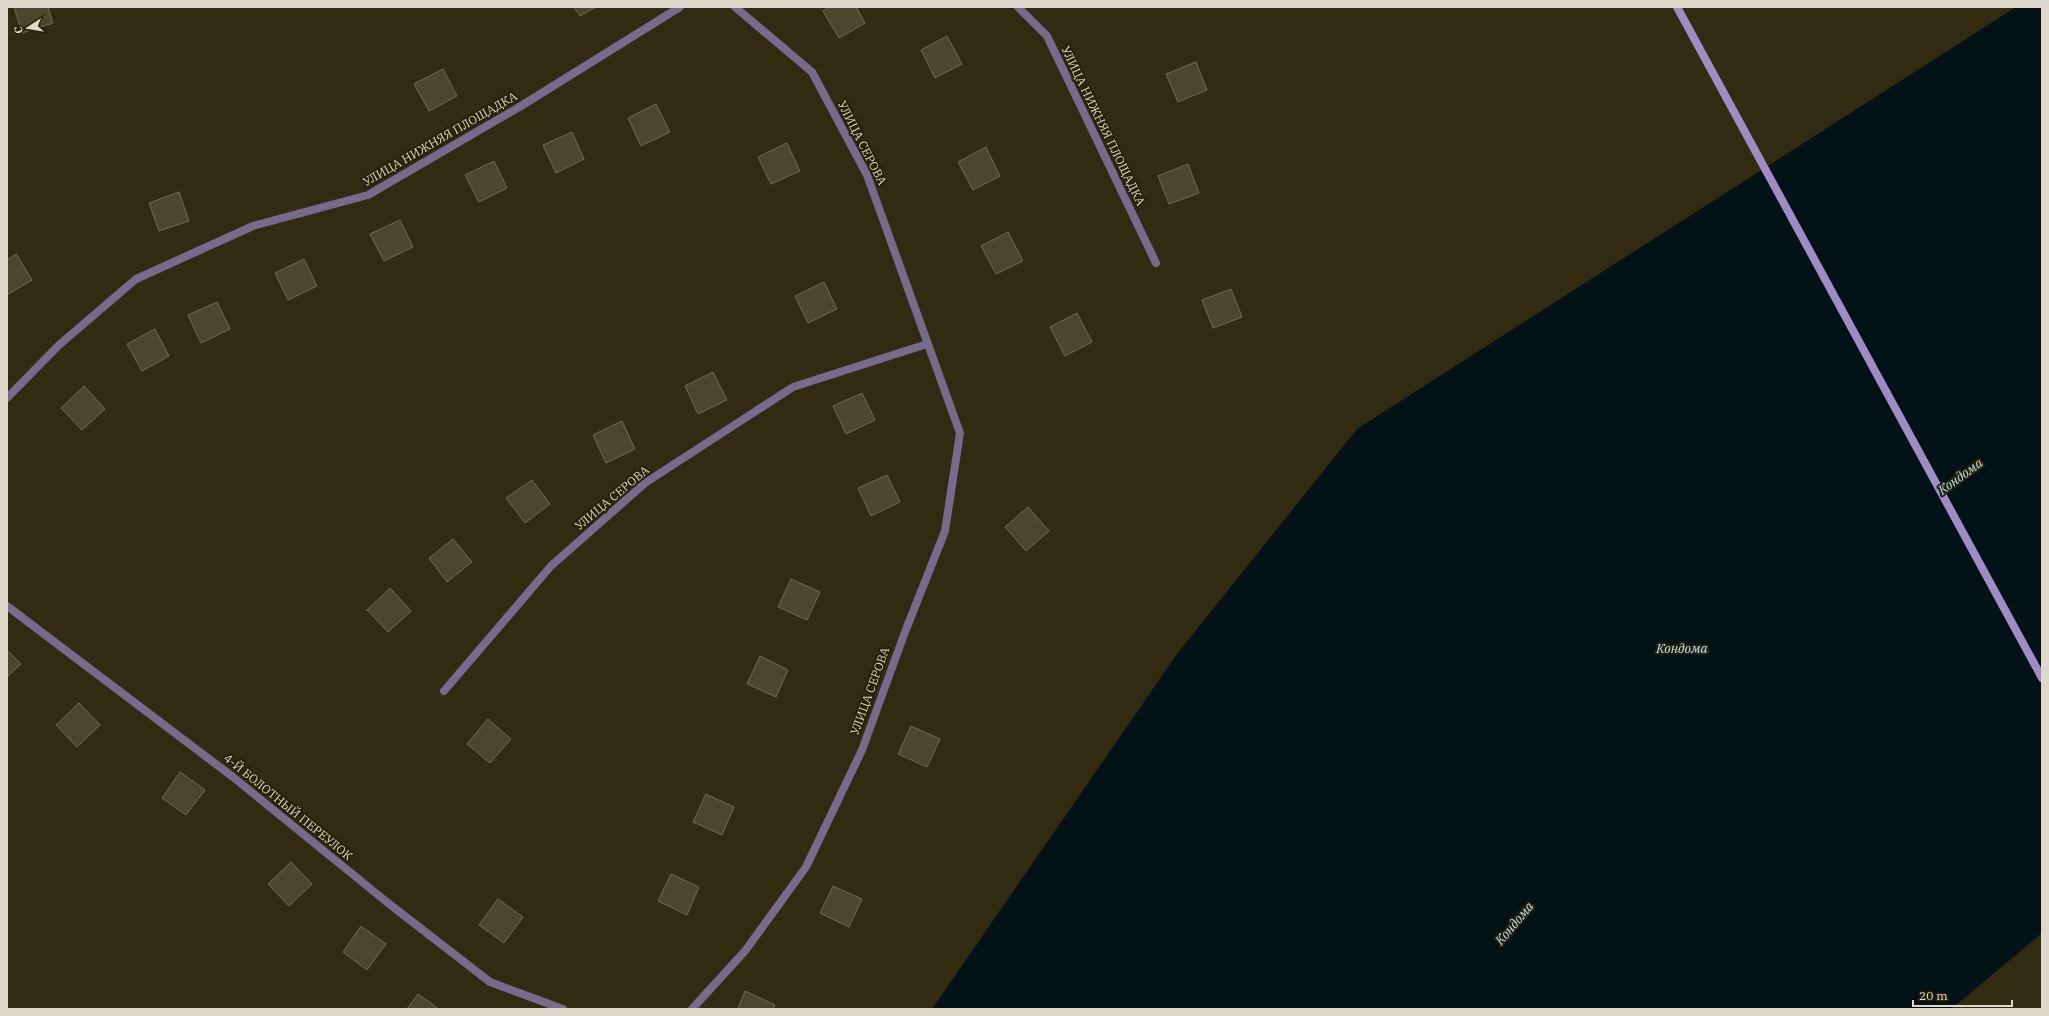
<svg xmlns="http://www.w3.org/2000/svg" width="2049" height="1016" font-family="'IBM Plex Serif',serif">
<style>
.water{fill:#031217}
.building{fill:#4e452d;stroke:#736a50}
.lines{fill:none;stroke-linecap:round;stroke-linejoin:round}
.minor{stroke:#766a8d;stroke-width:8}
.secondary{stroke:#a08cc4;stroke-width:8}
.labels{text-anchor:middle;stroke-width:4;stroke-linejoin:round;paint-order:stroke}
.street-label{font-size:12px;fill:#ddd8ca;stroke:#292008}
.water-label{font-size:13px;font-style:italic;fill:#afe5f8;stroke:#292008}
</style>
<rect width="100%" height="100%" fill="#332a12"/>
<path class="water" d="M2016 7H2042V933L1951 1009H932L1177 654 1357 429Z"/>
<path class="building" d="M14 7H48L53 23 22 33Z
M574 7H596L580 16Z
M829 7H856L865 23 839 38 823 11Z
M947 36 962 64 935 78 921 50Z
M1196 62 1207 90 1178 102 1166 74Z
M443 69 457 96 429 111 414 84Z
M656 104 670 132 641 146 628 118Z
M572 132 584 159 556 173 543 145Z
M787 143 800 171 771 184 758 157Z
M986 147 1000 176 973 190 958 162Z
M494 161 507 188 479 202 465 175Z
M1188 164 1199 193 1169 204 1158 176Z
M179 192 189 221 159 231 149 203Z
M400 220 413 247 384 261 370 234Z
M1008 232 1023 261 996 274 981 246Z
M16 254 32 280 7 295V260Z
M304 259 317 286 288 300 275 273Z
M824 282 837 309 808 323 795 296Z
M1231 289 1242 317 1213 328 1202 300Z
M217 302 230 329 201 343 188 315Z
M1077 313 1092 342 1065 356 1050 327Z
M155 329 169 356 142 371 127 344Z
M713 372 727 400 698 414 685 386Z
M84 386 105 409 82 430 61 408Z
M862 393 875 420 846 434 833 406Z
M622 421 635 449 606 463 593 435Z
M887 475 900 502 871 516 858 488Z
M532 480 550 504 525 523 506 498Z
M1028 507 1049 531 1026 551 1005 527Z
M453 539 472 562 447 582 429 558Z
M791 579 820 592 807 620 778 607Z
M390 588 411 611 388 632 367 610Z
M7 650 21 664 7 677Z
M760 656 788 670 776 697 747 684Z
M79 703 100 725 77 747 56 725Z
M488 719 511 739 490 763 467 744Z
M911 726 940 739 927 767 898 754Z
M180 772 205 790 186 815 162 798Z
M706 794 734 807 722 835 693 822Z
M291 862 312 884 289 906 268 884Z
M671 874 699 887 687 915 658 901Z
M833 886 862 899 849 927 820 913Z
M498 899 523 917 504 943 479 925Z
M361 926 386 944 367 970 343 952Z
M745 991 775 1005 773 1009H738Z
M418 994 439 1009H407Z"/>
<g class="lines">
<path class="minor" d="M1018 7 1047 36 1156 263
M7 398 59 345 136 279 253 226 368 195 521 106 680 7
M7 606 233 777 388 903 490 982 563 1009
M444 691 551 566 645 483 793 387 927 344
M692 1009 745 951 806 867 862 750 905 632 945 531 960 433 867 175 812 72 735 7"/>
<path class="secondary" d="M1677 7 2042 678"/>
</g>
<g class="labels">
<g class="street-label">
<text transform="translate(1103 126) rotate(64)" y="4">УЛИЦА НИЖНЯЯ ПЛОЩАДКА</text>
<text transform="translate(440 139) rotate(-30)" y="4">УЛИЦА НИЖНЯЯ ПЛОЩАДКА</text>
<text transform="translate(862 143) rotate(63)" y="4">УЛИЦА СЕРОВА</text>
<text transform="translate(612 498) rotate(-40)" y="4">УЛИЦА СЕРОВА</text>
<text transform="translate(870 691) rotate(-70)" y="4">УЛИЦА СЕРОВА</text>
<text transform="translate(288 807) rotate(39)" y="4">4-Й БОЛОТНЫЙ ПЕРЕУЛОК</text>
</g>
<g class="water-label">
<text transform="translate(1960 476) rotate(-36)" y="5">Кондома</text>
<text x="1682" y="653">Кондома</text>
<text transform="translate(1514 923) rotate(-50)" y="5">Кондома</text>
</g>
</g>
<rect width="2049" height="1016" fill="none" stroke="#ddd8ca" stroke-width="16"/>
<g transform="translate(28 28) rotate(258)" stroke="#292008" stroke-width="3" paint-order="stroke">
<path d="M0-3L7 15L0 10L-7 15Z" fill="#ddd8ca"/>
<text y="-6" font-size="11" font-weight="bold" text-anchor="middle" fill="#ddd8ca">С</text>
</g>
<path d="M1913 1000v6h99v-6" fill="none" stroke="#ddd8ca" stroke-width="2"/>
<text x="1919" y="1000" font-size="12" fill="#ddd8ca" stroke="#292008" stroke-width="3" paint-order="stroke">20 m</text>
</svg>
